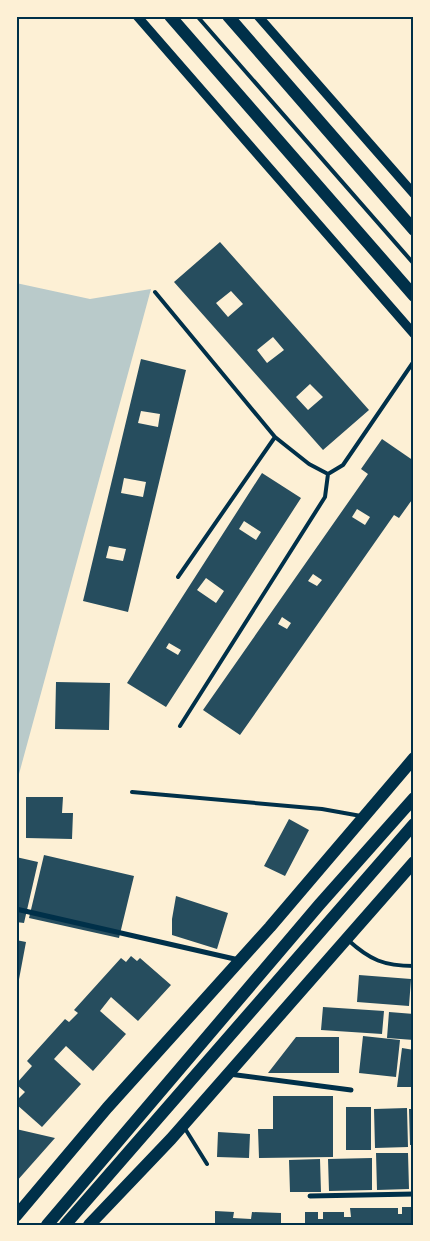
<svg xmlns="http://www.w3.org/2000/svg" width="430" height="1241" font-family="'Fira Sans',sans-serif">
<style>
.green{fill:#b9caca}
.building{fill:#264d5e;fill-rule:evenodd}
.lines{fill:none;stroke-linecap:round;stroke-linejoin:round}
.service{stroke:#003049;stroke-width:4}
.minor{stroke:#003049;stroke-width:5}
.tertiary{stroke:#003049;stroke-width:9}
.primary{stroke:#003049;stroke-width:12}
.neatline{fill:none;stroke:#003049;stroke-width:2}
</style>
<rect width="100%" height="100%" fill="#fdf0d5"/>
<path class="green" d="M16 283 90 299 151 289 16 785Z"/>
<path class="building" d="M220 242 369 410 323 450 174 282ZM231 291 243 304 228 317 216 303ZM273 337 284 350 267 363 257 350ZM310 384 323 397 308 410 296 397Z
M141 359 186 370 128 612 83 601ZM141 411 160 414 158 427 138 423ZM124 478 146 482 143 497 121 493ZM109 546 126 549 123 561 106 558Z
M382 439 414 461V497L399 518 394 515 240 735 203 710 368 474 361 469ZM357 509 370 517 365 525 352 517ZM313 574 322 580 317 586 308 581ZM282 617 291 623 287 629 278 624Z
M262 473 301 498 166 707 127 683ZM244 521 261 532 256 540 239 529ZM206 578 224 591 216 603 197 590ZM169 643 181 650 178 655 166 648Z
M56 682 110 683 109 730 55 729Z
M26 797H63L62 813H73L72 839 26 838Z
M289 819 309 830 285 876 264 866Z
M44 855 134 876 119 938 29 918Z
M16 857 38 862 24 923 16 922Z
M176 896 228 913 217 949 172 935V919Z
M16 940 26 942 17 990H16Z
M131 956 137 961 140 958 171 985 138 1021 111 997 100 1011 126 1034 93 1071 66 1046 54 1059 81 1084 42 1127 16 1104V1101L25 1092 16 1084 32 1066 27 1061 65 1019 69 1022 78 1013 74 1010 121 958 126 962Z
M359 975 411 979 409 1006 357 1002Z
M323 1007 384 1011 382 1034 321 1030Z
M389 1012 414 1014V1040L387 1038Z
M363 1036 400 1040 396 1077 359 1073Z
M296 1037H339V1073H268Z
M402 1048 414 1050V1087H397Z
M273 1096H333V1157L259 1158 258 1129H273Z
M346 1107H371V1150H346Z
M407 1108 408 1147 375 1148 374 1109Z
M409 1109H414V1145H410Z
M16 1129 55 1138 16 1182Z
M218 1132 250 1134 249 1158 217 1157Z
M376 1153H408L409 1189 377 1190Z
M372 1158V1190L329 1191 328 1159Z
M320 1159 321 1192H290L289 1160Z
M402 1207H414V1225H305V1212H318V1219H323V1212H344V1217H351L350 1208H398V1214H402Z
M215 1211 234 1212 233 1218 251 1219 252 1212 281 1213V1225H215Z"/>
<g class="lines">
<path class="service" d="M197 16 414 264
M155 292 275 437
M178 577 275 437 309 464 328 474 343 465 414 361
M180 726 325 497 328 474
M132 792 322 809 361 816
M348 940C370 960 384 966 414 966
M184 1127 207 1164"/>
<path class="minor" d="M16 909 239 960
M229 1074 351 1090
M310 1196 414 1194"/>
<path class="tertiary" d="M137 16 414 334
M258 16 414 194"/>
<path class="primary" d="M170 16 414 296
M228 16 414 230
M16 1216 107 1108 270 927 414 758
M47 1225 319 905 414 798
M65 1225 414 824
M89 1225 171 1139 414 862"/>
</g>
<rect width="430" height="1241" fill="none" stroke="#fdf0d5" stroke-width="35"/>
<rect x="18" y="18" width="394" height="1206" class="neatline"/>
</svg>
